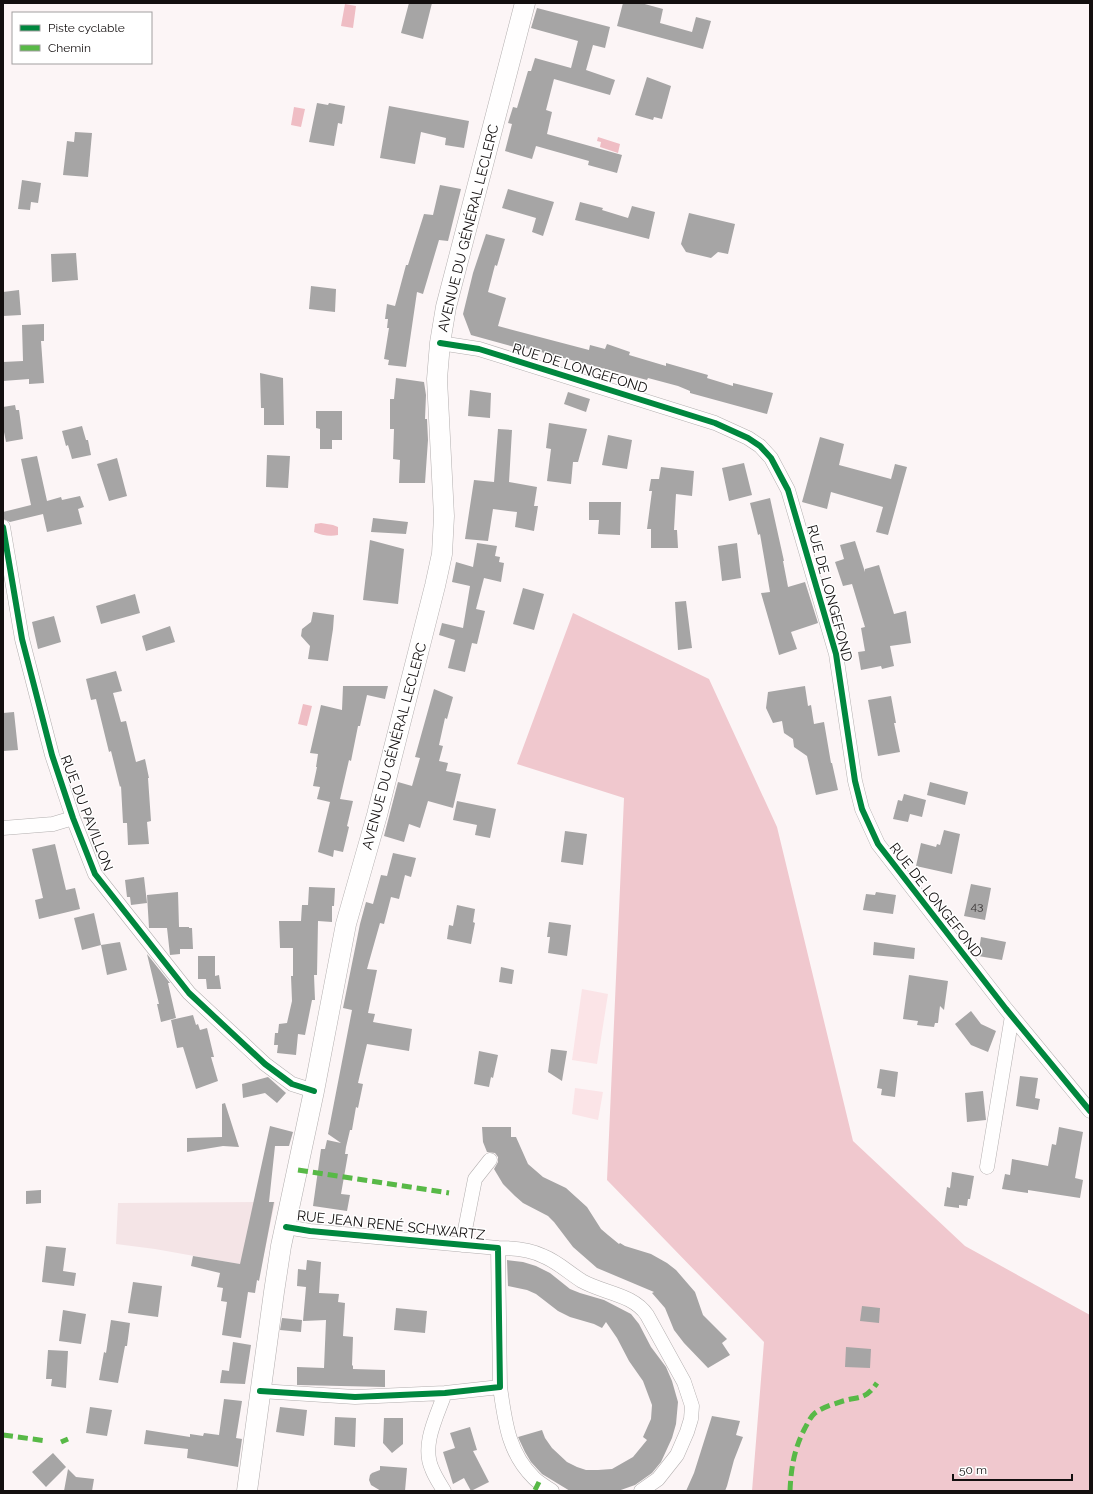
<svg xmlns="http://www.w3.org/2000/svg" width="1093" height="1494" font-family="Raleway,sans-serif">
<style>
.built{fill:#f4e4e6}
.green{fill:#fbe4e7}
.forest{fill:#f0c8ce}
.water{fill:#efbdc4}
.building{fill:#a6a5a5}
.lines{fill:none;stroke-linecap:round;stroke-linejoin:round}
.minor-casing{stroke:#b3afaf;stroke-width:15}
.secondary-casing{stroke:#b3afaf;stroke-width:21}
.minor{stroke:#fffefe;stroke-width:14}
.secondary{stroke:#fffefe;stroke-width:20}
.quiet{stroke:#58b947;stroke-width:5;stroke-dasharray:10 5;stroke-linecap:butt}
.cycleway-casing{stroke:#fff;stroke-width:8}
.cycleway{stroke:#00873e;stroke-width:6}
.labels{text-anchor:middle;stroke-width:3;stroke-linejoin:round;paint-order:stroke}
.number-label{font-size:12px;fill:#383434}
.street-label{font-size:14px;fill:#130f0f;stroke:#fff}
</style>
<rect width="100%" height="100%" fill="#fcf5f6"/>
<path class="built" d="M275 1202 261 1268 155 1249 116 1244 118 1203Z"/>
<path class="green" d="M582 989 608 994 597 1064 572 1060Z
M575 1088 603 1092 598 1120 572 1114Z"/>
<path class="forest" d="M573 613 709 679 777 827 853 1141 965 1246 1090 1315V1491H752L764 1342 607 1180 624 798 517 764Z"/>
<path class="water" d="M345 4 356 6 353 28 341 26Z
M294 107 305 109 301 127 291 125Z
M598 137 620 144 618 153 600 147 601 142 597 141Z
M321 523 333 525 338 527V535C330 537 321 535 314 532L315 524Z
M303 704 312 706 307 726 298 724Z"/>
<path class="building" d="M409 3H432L423 39 401 33Z
M623 3H641L663 9 660 23 692 32 696 17 711 21 703 49 617 26Z
M537 8 610 27 605 48 593 45 586 70 615 80 610 95 554 79 546 110 552 112 547 134 622 155 617 173 588 165 589 161 536 146 532 159 505 151 512 124 508 123 513 107 517 108 528 71H531L535 58 571 68 578 41 531 28Z
M647 77 671 86 662 119 654 117 653 120 635 115Z
M317 103 328 105 329 103 345 106 342 124 338 123 334 146 309 142Z
M389 106 469 121 464 148 445 145 446 138 421 132 415 164 380 158Z
M75 132 92 133 88 177 63 175 67 141 74 142Z
M22 180 41 183 38 203 31 202 30 210 18 209Z
M440 185 461 189 448 241 439 240 423 294 417 292 406 367 388 365 389 360 384 359 389 328H387L388 319H385L387 304 395 306 406 265H408L424 214 433 215Z
M508 189 554 202 543 236 532 232 536 218 502 208Z
M580 202 603 208 602 210 628 218 632 206 655 212 649 239 575 220Z
M689 213 735 224 728 254 718 252 711 258 686 252 681 244Z
M486 234 505 239 497 266 495 265 488 292 506 298 498 326 589 350 590 345 605 349 607 344 630 352 629 355 666 366V363L708 375 707 378 733 386V383L773 393 767 414 690 393V391L678 386 648 378 647 380 522 347V349L471 335 463 314 473 273Z
M76 253 78 280 52 282 51 254Z
M311 286 336 289 335 312 309 309Z
M19 290 21 315 3 316V292Z
M44 324V341H41L44 383 29 384V379L3 381V362L23 361 22 325Z
M260 373 283 378 284 425H264V408H261Z
M396 378 424 382 426 395 425 419H427L428 440 425 483H399L400 460 393 459 394 429H390V399H394Z
M470 390 491 393 490 418 468 416Z
M568 392 590 399 586 412 564 404Z
M15 405 16 410H19L23 439 6 442 3 427V407Z
M316 411H342V440H332V449H320V429L316 428Z
M549 423 587 429 578 462H573L571 484 547 481 551 449 546 448Z
M82 426 86 440H88L91 455 72 459 68 445 66 446 62 431Z
M498 429 512 430 509 482 537 487 534 506H538L534 531 515 527 517 512 493 509 488 541 465 539 474 480 494 482Z
M608 435 632 440 627 469 602 465Z
M820 437 844 444 839 465 891 479 895 464 907 467 888 535 876 532 883 507 831 492 827 509 802 502Z
M267 455 290 456 288 488 266 487Z
M37 456 47 501 61 497 62 500 80 496 84 507 78 509 82 524 47 532 43 514 10 522 3 519V512L31 505 21 459Z
M117 458 127 496 109 501 97 464Z
M744 463 752 495 729 501 722 468Z
M661 467 694 471 692 496 676 494 674 530H677L678 548H651V529H647L652 491H649L651 479H659Z
M770 498 784 561H783L788 587 805 582 818 623 791 632 797 649 779 655 761 593 770 592 760 534 758 535 750 503Z
M589 502H621L620 535 598 534 599 520H589Z
M373 518 408 522 406 534 371 532Z
M370 540 404 549 398 604 363 600Z
M855 541 865 572V569L879 565 894 614 906 611 911 643 890 646 894 666 882 669 881 666 861 670 858 652 865 651 861 628 865 627 852 584 843 586 835 562 844 559 840 545Z
M477 543 497 546 495 556 500 557 499 562 504 563 501 582 484 578 476 609 485 611 477 644 472 643 465 672 448 668 455 640 439 635 442 623 463 628 470 586 452 582 456 562 473 567Z
M737 543 741 578 722 581 718 546Z
M523 588 544 594 534 630 513 624Z
M135 594 140 613 101 624 96 606Z
M686 601 692 648 678 650 675 602Z
M313 612 334 615 333 629 328 661 308 659 310 646 301 636 302 629 311 622Z
M54 616 61 642 38 649 32 622Z
M170 626 175 642 146 651 142 636Z
M116 671 122 691 113 693 121 722 126 721 136 762 145 759 149 778H148L151 821 147 822 149 844 128 845 127 823H123L121 786 120 787 111 751 109 752 96 699 91 700 86 679Z
M343 686H388L385 699 367 695 360 726H358L351 761 349 760 340 799 353 801 347 826 349 827 343 852 334 850 333 857 318 852 330 802 317 799 320 787 313 786 317 767H316L318 754 310 753 321 705 342 710Z
M805 686 808 706 811 705 814 724 824 722 831 763H832L838 790 816 795 807 756 794 747 793 739 784 733 782 721 773 723 766 708 768 692Z
M434 689 453 697 447 719 445 718 439 745 443 746 439 761 448 763 446 771 461 774 453 808 428 801 420 828 409 824 404 842 384 836 398 782 412 786 420 758 415 757Z
M891 696 896 723H894L900 752 878 756 868 700Z
M14 712 18 750 3 751V713Z
M930 782 968 792 965 805 927 795Z
M904 794 926 800 922 817 910 814 908 822 893 819 898 800 902 801Z
M457 801 496 809 490 838 475 835 477 825 453 820Z
M944 830 960 834 952 874 916 866 921 843 936 847 937 844 940 845Z
M565 831 587 834 583 865 561 862Z
M55 844 66 890 75 888 80 909 39 919 35 900 43 898 32 849Z
M393 853 416 858 411 877 405 875 399 899 391 897 384 924 380 923 367 969 377 970 368 1013 375 1014 373 1022 412 1029 409 1051 367 1044 358 1083 363 1084 358 1108 356 1107 352 1130H350L346 1147 345 1154H348L341 1194 350 1195 347 1211 313 1206 321 1149H325L327 1140 341 1143 328 1134 352 1010 343 1008 360 924 366 902 373 904 381 875 387 876Z
M144 877 147 903 131 905 130 897H127L125 880Z
M971 884 991 888 985 920 964 916Z
M309 887 335 888 334 906H332V922L318 921 317 975H314L315 1000H312L305 1035 298 1034 296 1055 277 1053 278 1045H274L275 1033H278L279 1024 287 1023 292 1001 291 976H293V948H280L279 921H301L302 905H308Z
M178 892 179 927H189V928H192L193 949H180V954L170 955 167 928H149L147 895Z
M876 892 896 895 893 914 863 910 866 894 875 895Z
M457 905 475 909 473 922 475 923 471 944 447 939 449 925 453 926Z
M94 913 101 945 120 942 127 970 107 975 101 945 82 950 74 918Z
M549 922 571 925 567 956 548 953 550 937H547Z
M981 937 1006 942 1002 960 978 956Z
M874 942 915 948 914 959 873 955Z
M147 954 170 983H168L176 1018 161 1022 157 1004H159Z
M198 956H215V976L219 975 221 989H207L206 979H198Z
M501 967 514 970 512 984 499 982Z
M909 975 948 981 944 1010 940 1006 938 1023H935L934 1027 917 1025 918 1021 903 1019Z
M971 1011 981 1024 996 1031 988 1052 971 1045 955 1024Z
M193 1015 196 1025 198 1024 200 1030 207 1028 214 1057H211L218 1081 196 1089 183 1047 177 1048 171 1020Z
M551 1049 567 1051 562 1081 548 1072Z
M479 1051 498 1055 493 1078 491 1077 489 1087 474 1084Z
M880 1069 898 1072 895 1097 881 1095 882 1089 877 1088Z
M1020 1076 1038 1078 1035 1098 1040 1099 1038 1110 1016 1106Z
M268 1077 286 1093 277 1103 265 1093 243 1098 242 1084Z
M983 1091 986 1120 967 1122 965 1093Z
M225 1103 239 1147 223 1146 187 1152V1138L222 1137V1104Z
M270 1126 293 1132 289 1146H275L269 1202H274L259 1281 257 1280 255 1293 248 1292 241 1338 222 1335 227 1302 221 1301 223 1288 217 1287 220 1273 191 1266 193 1256 240 1264Z
M482 1127H511V1137H516L528 1164 543 1177 566 1188 587 1207 601 1229 608 1235 619 1244 620 1243 625 1246 651 1254 667 1263 676 1270 695 1292 703 1315 727 1339 722 1343 730 1355 708 1368 684 1343 674 1330 665 1308 652 1293 654 1292 597 1268 573 1247 554 1222 548 1216 523 1203 515 1196 503 1184 494 1169 498 1162V1157L495 1153 487 1152 483 1142Z
M1059 1127 1083 1132 1075 1178 1083 1180 1080 1198 1028 1190V1193L1002 1189 1005 1174 1010 1175 1012 1159 1048 1166 1052 1144 1056 1145Z
M952 1172 974 1176 970 1199H968L967 1206 959 1205V1208L944 1206 947 1187 950 1188Z
M41 1190V1203L26 1204V1191Z
M46 1246 66 1248 63 1271 76 1273 74 1286 42 1282Z
M307 1260 321 1262 319 1293 339 1294 338 1302 345 1303 343 1336 353 1337 352 1365 353 1366V1369L385 1370V1387L297 1385V1367L324 1368 326 1320 303 1321 306 1287 297 1286 298 1269 306 1270Z
M507 1260 523 1262 536 1266 550 1273 570 1289 580 1293 604 1300 631 1314 639 1324 651 1347 666 1367 672 1381 678 1402 676 1424 672 1438 661 1462 652 1473 635 1485 618 1491H570L542 1474 531 1462 525 1452 518 1437 542 1430 545 1438 552 1448 567 1462 577 1467 586 1470H598L612 1469 633 1457 647 1440 643 1437 651 1419 652 1405 643 1381 629 1361 617 1338 606 1322 602 1328 594 1324 570 1317 558 1311 536 1294 527 1290 508 1286Z
M133 1282 162 1286 158 1317 128 1313Z
M862 1306 880 1308 879 1323 860 1321Z
M396 1308 427 1311 425 1333 394 1330Z
M63 1310 86 1314 81 1344 59 1341Z
M282 1318 302 1320 301 1332 280 1330Z
M111 1320 130 1323 127 1346H125L118 1383 99 1380 104 1352 106 1353Z
M233 1342 251 1345 245 1384 220 1383 222 1370 229 1371Z
M846 1347 871 1349 870 1368 845 1367Z
M48 1350 68 1351 66 1388 51 1386 52 1379H46Z
M224 1399 242 1401 236 1438 242 1439 238 1467 187 1458 188 1449 144 1444 146 1430 190 1437V1434L203 1436 204 1433 219 1435Z
M90 1407 112 1410 107 1436 86 1433Z
M280 1407 307 1410 304 1436 276 1432Z
M712 1416 740 1421 736 1435 743 1437 734 1460 727 1486 725 1491H686L694 1473Z
M335 1417 356 1418 355 1447 334 1445Z
M384 1418H403V1444L392 1453 383 1443Z
M470 1427 477 1450 473 1451 489 1482 471 1491 464 1478 453 1484 443 1452 455 1448 450 1433Z
M53 1453 66 1467 46 1487 32 1472Z
M380 1466 407 1468 405 1491H381L371 1485 369 1480 370 1475 372 1473 380 1470Z
M68 1469 76 1477 94 1479 92 1491H64Z"/>
<g class="lines">
<g class="minor-casing">
<path id="minor" d="M440 343 479 349 715 423 748 438 760 446 771 458 788 490 836 654 855 781 862 809 878 844 1006 1009 1090 1111
M3 527 22 639 52 755 73 818 95 874 189 993 265 1064 292 1084 314 1091
M3 828 53 824 73 818
M987 1167 1012 1016
M462 1245 475 1179 490 1160
M498 1248C513 1248 529 1249 543 1256 558 1262 569 1273 582 1281 603 1293 633 1294 647 1315L684 1382 692 1406 691 1419 687 1432 677 1455 658 1479 641 1491
M500 1387C505 1421 508 1453 534 1478 539 1483 546 1487 552 1491
M260 1391 355 1397 445 1393 500 1387 498 1248 310 1231 286 1227
M444 1491C440 1484 435 1477 432 1469 421 1445 437 1416 445 1393"/>
</g>
<g class="secondary-casing">
<path id="secondary" d="M247 1491 274 1292 281 1246 314 1091 346 924 377 815 435 586 442 554 444 516 437 379 440 343 446 307 525 3"/>
</g>
<use href="#minor" class="minor"/>
<use href="#secondary" class="secondary"/>
<path class="quiet" d="M298 1170 449 1193
M3 1435 47 1441
M61 1442 68 1439
M535 1490 539 1482
M790 1491C791 1468 794 1449 805 1428 808 1423 810 1417 815 1413 823 1407 834 1404 843 1401 861 1396 865 1400 877 1383"/>
<g class="cycleway-casing">
<path id="cycleway" d="M440 343 479 349 715 423 748 438 760 446 771 458 788 490 836 654 855 781 862 809 878 844 1006 1009 1090 1111
M3 527 22 639 52 755 73 818 95 874 189 993 265 1064 292 1084 314 1091
M260 1391 355 1397 445 1393 500 1387 498 1248 310 1231 286 1227"/>
</g>
<use href="#cycleway" class="cycleway"/>
</g>
<g class="labels">
<g class="number-label">
<text x="977" y="910">43</text>
</g>
<g class="street-label">
<text transform="translate(468 228) rotate(-76)" y="5">AVENUE DU GÉNÉRAL LECLERC</text>
<text transform="translate(580 368) rotate(17)" y="5">RUE DE LONGEFOND</text>
<text transform="translate(830 593) rotate(75)" y="5">RUE DE LONGEFOND</text>
<text transform="translate(394 746) rotate(-75)" y="5">AVENUE DU GÉNÉRAL LECLERC</text>
<text transform="translate(87 813) rotate(69)" y="5">RUE DU PAVILLON</text>
<text transform="translate(936 900) rotate(52)" y="5">RUE DE LONGEFOND</text>
<text transform="translate(391 1225) rotate(6)" y="5">RUE JEAN RENÉ SCHWARTZ</text>
</g>
</g>
<rect width="1093" height="1494" fill="none" stroke="#130f0f" stroke-width="8"/>
<rect x="12" y="12" width="140" height="52" fill="#ffffff" stroke="#a19f9f"/>
<rect x="20" y="25" width="20" height="6" fill="#00873e" stroke="#a19f9f"/>
<text x="48" y="32" font-size="12" fill="#130f0f">Piste cyclable</text>
<rect x="20" y="45" width="20" height="6" fill="#58b947" stroke="#a19f9f"/>
<text x="48" y="52" font-size="12" fill="#130f0f">Chemin</text>
<path d="M953 1474v6h119v-6" fill="none" stroke="#130f0f" stroke-width="2"/>
<text x="959" y="1474" font-size="12" fill="#130f0f" stroke="#ffffff" stroke-width="3" paint-order="stroke">50 m</text>
</svg>
